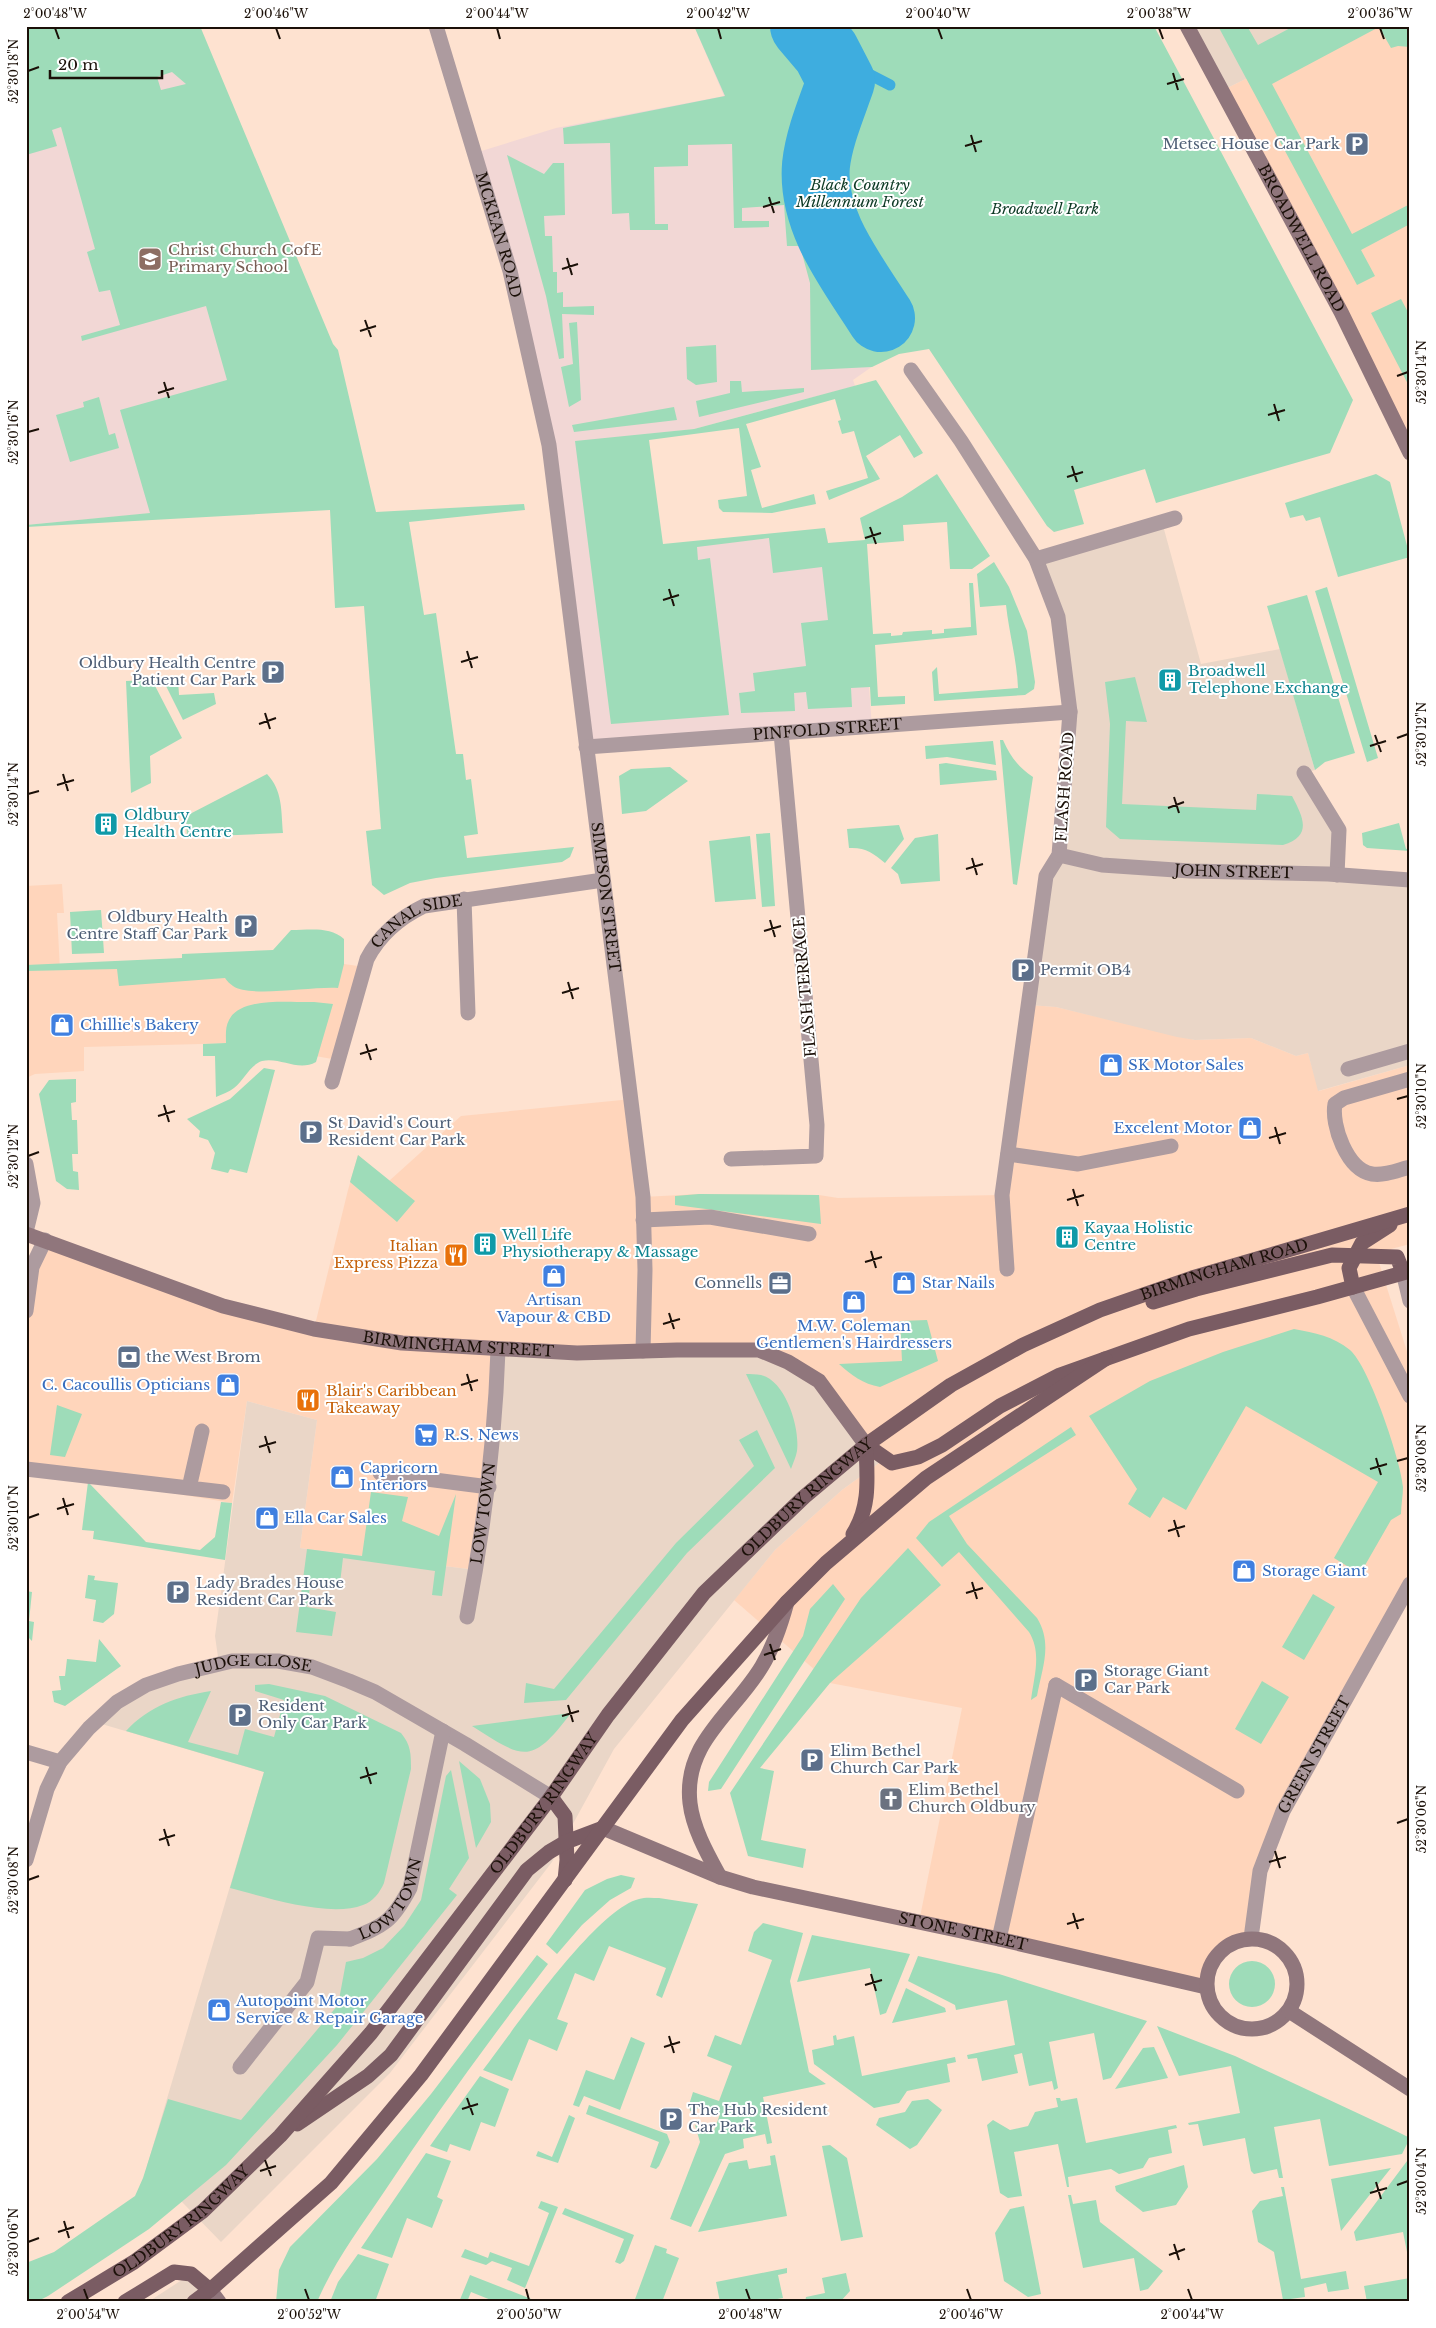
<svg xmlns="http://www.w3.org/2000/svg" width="1436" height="2328" font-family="'Libre Baskerville',serif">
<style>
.built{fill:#ffd5bb}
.industrial{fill:#ead6c7}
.education{fill:#f2d7d5}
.green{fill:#9edcb9;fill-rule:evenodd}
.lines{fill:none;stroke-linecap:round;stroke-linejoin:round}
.stream{stroke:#3eaddf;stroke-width:11}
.river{stroke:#3eaddf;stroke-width:68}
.lane{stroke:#ad9b9f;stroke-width:15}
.street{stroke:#ad9b9f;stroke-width:15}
.secondary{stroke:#90767c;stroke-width:15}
.primary{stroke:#7a5c63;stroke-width:15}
.ticks{fill:none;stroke:#1b1008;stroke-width:2}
.labels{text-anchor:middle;stroke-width:4;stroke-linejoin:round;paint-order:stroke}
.service-label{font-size:15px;fill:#4e5e75;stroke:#fff;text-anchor:start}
.park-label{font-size:15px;font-style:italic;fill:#0d3a25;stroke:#fff}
.street-label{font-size:15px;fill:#1b1008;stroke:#fff}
.education-label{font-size:15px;fill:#785e54;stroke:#fff;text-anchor:start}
.culture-label{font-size:15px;fill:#0d838f;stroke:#fff;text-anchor:start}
.shop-label{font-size:15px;fill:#366cbe;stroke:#fff;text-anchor:start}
.food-label{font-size:15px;fill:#c56008;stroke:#fff;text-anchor:end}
.worship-label{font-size:15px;fill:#5b616d;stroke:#fff;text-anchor:start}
.neatline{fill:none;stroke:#1b1008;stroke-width:2}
.ticks-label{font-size:12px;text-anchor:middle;fill:#1b1008}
</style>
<rect width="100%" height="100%" fill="#fee2d0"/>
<path class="built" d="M1354 26H1410V443L1221 91Z
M62 884 64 913H57L60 970 344 964 365 967 338 1060 241 1043 84 1047V1071L35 1074 26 1078V886Z
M1029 1005 1056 1007 1195 1040 1251 1038 1296 1056 1308 1053 1319 1091 1410 1065V1244L1376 1253 1410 1361V1584L1283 1811 1260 1871 1251 1938 1227 1946 1211 1964 1206 1987 919 1922 962 1708 830 1683 734 1600 775 1550 842 1490 879 1463 476 1570 300 1548 317 1420 247 1401 232 1503 26 1469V1311L45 1240 314 1329 348 1190 358 1155 389 1181 461 1116 632 1099 643 1197 699 1194 819 1195 838 1198 1001 1195Z"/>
<path class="industrial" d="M1187 26H1354L1221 91Z
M1162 522 1201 664 1280 649 1315 770 1304 773 1339 830 1337 875 1410 880V1065L1318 1091 1308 1053 1296 1056 1251 1038 1195 1040 1177 1037 1056 1007 1029 1005 1046 876 1059 855 1070 712 1058 617 1036 559Z
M498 1350H759L807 1373 879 1463 842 1490 775 1550 614 1749 552 1862 390 2073 221 2242 147 2166 264 1772 95 1722 117 1702 219 1664 215 1636 247 1401 317 1420 300 1548 476 1570Z
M191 2274 219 2302H148Z"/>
<path class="education" d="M26 26H178L334 496 26 525Z
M694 26 873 366 853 380 855 386 694 429 638 435 651 551 826 532 828 543 858 541 872 727 586 747 549 445 475 153 556 128 724 96Z"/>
<path class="green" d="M26 26H200L333 344 338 350 376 512 524 504 525 510 409 522 424 615 436 613 456 754H463L466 780 471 779 478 834 464 836 467 858 574 847 570 857 562 862 436 878 410 883 384 895 372 885 366 831 381 829 364 606 335 608 330 510 26 527V525L150 513 120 410 227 380 206 306 82 341 81 336 120 325 110 290 99 292 87 252 95 249 61 127 52 130 57 146 26 155ZM172 72 186 84 161 90 157 77Z
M694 26H1154L1353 400 1330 453 1156 503 1145 469 1074 490 1084 524 1054 532 1047 526 929 349 899 354 872 367 811 370 810 283 800 246H787L784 205 742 208V221H769V227L734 228 732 144 688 145V166L654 167 655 224H668V230H630L629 213 612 214 610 143 564 144 563 128 725 96Z
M1218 26H1247L1258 45 1294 26H1410V47L1398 46 1391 48 1379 27 1272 84 1352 234 1410 204V224L1361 250 1375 276 1357 285Z
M507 155 544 174 553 163H564L565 215 544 216 545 236H552L553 272H557V293L563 292V307L594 306V315L562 314 564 358 559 359 546 296Z
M1401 299 1410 316V388L1371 313Z
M577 322 581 400 569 407 561 367 573 364 569 323Z
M716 345 717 382 696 385 687 379 686 347Z
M876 380 923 453 914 458 900 435 866 456 880 479 829 500 826 491 868 478 854 431 842 434 838 421 841 420 835 399 746 424 761 467 751 470 762 508 814 494 816 504 772 513 723 512 719 508 718 500 747 496 739 428 649 440 663 544 825 528 828 543 865 540 860 518 902 497 937 474 990 556 972 569H950L947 522 903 525 904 541 867 544 873 634 891 633V636L902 635 903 632 932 630V634L944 633V629L971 627 969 583H973L977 635 875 645 878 697 905 696V704L871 706 870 687 851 688 852 707 808 709 806 692 794 693 795 711 741 713 739 693 755 691 753 673 806 666 801 623 828 620 822 567 773 573 769 538 697 547 698 560 710 558 729 715 611 724 575 441 694 429Z
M730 381H741L742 392 804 388V392L699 417 696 401 730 393Z
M99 397 109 435 115 433 119 448 70 462 56 415 84 407 83 402Z
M674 407 677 420 574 432 572 425Z
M1376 474 1390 482 1410 557 1338 577 1320 517 1306 521 1303 515 1290 518 1285 503Z
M994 562 1009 587 1027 631 1035 682 1034 689 1025 695 934 701 932 672 937 667 939 694 1018 688C1017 660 1009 633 1006 605L980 607 977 574Z
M1327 587 1378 758 1367 762 1315 591Z
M1307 595 1355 753 1325 762 1315 770 1267 606Z
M1135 677 1147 722 1126 721 1122 804 1256 810 1257 794 1292 796C1303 817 1313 836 1283 845L1120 839 1106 827 1110 724 1105 682Z
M152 680 182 738 150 756 151 783 131 793 126 681Z
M163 680H178L179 695 214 693 216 704 183 720Z
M1000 740H1003C1010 756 1018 767 1033 777L1017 885 1013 884Z
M993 741 996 765 947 757 926 759 925 746Z
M946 763 996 771 997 780 940 785 939 764Z
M670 767 688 781 646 811 622 814 619 776 631 769Z
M267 774C283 791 281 811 283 833L187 837 186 816Z
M1399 823 1406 849 1410 848V851L1367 848 1363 845 1362 833Z
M899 825 904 839 885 863C873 853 865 847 849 848L847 829Z
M770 833 775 906 762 907 756 834Z
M938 834 940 881 901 884 898 874 891 868 915 838Z
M750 836 756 899 715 902 709 841Z
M101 910 104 953 72 954 70 912Z
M291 930C309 930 330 926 344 939V964L338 988C313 986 250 998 233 986 230 984 227 981 225 978L119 986 117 969 26 971V965L182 958V954L273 950Z
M314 1002 333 1004 316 1062C298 1072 281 1057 262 1061 250 1065 244 1080 234 1088 229 1092 222 1094 216 1097L215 1056H203V1044L226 1043C226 1036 225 1027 229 1020 241 996 291 1003 314 1002Z
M264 1068 275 1070 247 1173 230 1169 228 1173 211 1169 215 1153 208 1140 199 1137 200 1131 187 1119 230 1099Z
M76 1079V1102L71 1103 72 1120H77L78 1154H72L73 1171 78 1172 79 1190 67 1189 56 1181 39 1094 49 1080Z
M358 1155 415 1201 397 1222 350 1182Z
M699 1194 819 1195 821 1224 675 1205V1196Z
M927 1320 938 1361 880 1387C863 1384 851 1375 839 1364L902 1361 900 1321Z
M1294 1329C1315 1333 1333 1336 1350 1350 1369 1366 1401 1461 1403 1487 1403 1496 1401 1505 1401 1514L1391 1520 1360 1574 1334 1558 1378 1482 1246 1406 1186 1510 1163 1497 1150 1518 1128 1504 1137 1489 1089 1416 1150 1381 1223 1352Z
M746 1374C750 1374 756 1374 761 1375 786 1381 800 1428 797 1451 796 1457 793 1463 791 1469Z
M57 1405 82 1414 65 1457 50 1455Z
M1071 1427 1076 1435 949 1516 967 1544 1037 1618C1053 1644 1042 1668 1037 1696L1031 1700C1034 1676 1042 1653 1029 1632L959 1552 942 1567 916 1538 929 1522Z
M757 1430 775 1468 687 1553 566 1700 524 1703 526 1683 554 1689 676 1543 754 1466 739 1440Z
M88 1482 146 1542 200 1550 215 1537 221 1502 232 1503 225 1560 93 1539 94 1531 82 1530Z
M371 1492 408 1497 402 1521 439 1536 456 1494 442 1596 432 1595 435 1571 343 1558 340 1583 311 1580 307 1607 336 1612 332 1636 296 1632 307 1549 362 1556Z
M908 1548 941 1585 830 1683 760 1768 774 1771 761 1840 806 1849 803 1868 748 1856 730 1793 861 1598Z
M88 1575 95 1576 94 1580 118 1583 114 1614 103 1623 93 1621 96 1600 85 1598Z
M833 1584 845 1599 721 1789 708 1791 709 1782 803 1636 810 1609Z
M26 1591 32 1592 29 1621 34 1622 32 1641 26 1635Z
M1313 1594 1335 1607 1304 1660 1282 1647Z
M99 1639 121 1666 65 1706 54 1702 52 1691 61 1690 59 1676H65L67 1659 96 1662Z
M1262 1681 1289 1697 1261 1744 1235 1729Z
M269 1684 325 1696 401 1733C411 1745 411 1754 411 1769L384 1883C380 1892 373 1902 363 1905 329 1918 265 1897 230 1888L264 1772 126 1731C149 1706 178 1696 211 1691L188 1742 238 1755 245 1729 274 1737 284 1700 255 1691V1685Z
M571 1713C531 1766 524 1759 472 1726Z
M459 1761 480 1779 490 1804 491 1822 476 1848Z
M451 1770 469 1858 449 1889 457 1895 337 2045 226 2165 149 2229 48 2296 36 2302H26V2263L54 2252 135 2196 143 2178 168 2099 241 2120 338 2005 346 1962 363 1958 383 1948 404 1926 421 1900 446 1776Z
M621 1875 635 1878 631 1888 610 1900 582 1925 557 1954 546 1944 585 1890 607 1879Z
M659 1898 698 1904 662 1998 656 1995 666 1968 609 1946 594 1981 575 1973 557 2019 568 2023 557 2051 529 2039 512 2081 483 2070C513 2031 595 1910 639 1899 645 1897 653 1898 659 1898Z
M763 1923 803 1933 790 1981 809 2072 826 2084 763 2097 772 2143 767 2144 765 2134 743 2139 744 2148 725 2154 691 2227 670 2219 700 2142 695 2125 714 2131 720 2114 702 2107 690 2111 689 2105 693 2092 719 2101 732 2066 707 2056 715 2035 741 2045 772 1960 748 1951 754 1932Z
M812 1935 910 1954 886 2013 880 2015 870 1968 797 1982Z
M537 1955 548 1964C491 2038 436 2113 384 2192 360 2228 334 2262 317 2302H276L279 2270 290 2247 377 2159 431 2094Z
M918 1956 999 1974 1147 2021 1111 2078 1103 2080 1094 2033 1049 2042 1058 2088 1054 2090 1052 2081 1029 2086 1022 2053 1014 2055 1018 2073 982 2081 977 2058 968 2059 967 2055 1015 2045 1007 2000 956 2010 955 2005 908 1981Z
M1229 1984a23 23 0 1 1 46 0a23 23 0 1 1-46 0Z
M906 1988 945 2008 946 2012 892 2023Z
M1157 2026 1235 2056 1398 2132 1410 2138 1402 2154 1329 2166 1320 2119 1274 2127 1283 2178H1279L1277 2169 1254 2174 1251 2171 1245 2138 1203 2146 1198 2124 1189 2125 1188 2123 1240 2113 1231 2066 1179 2076Z
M836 2035 837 2040 854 2036 862 2076 955 2057 956 2062 947 2064 950 2082 907 2091 899 2103 874 2108 814 2064 812 2050 834 2045 833 2036Z
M631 2037 645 2043 620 2110 584 2096 579 2107 573 2105 586 2070 614 2080Z
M1154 2047 1168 2078 1115 2089 1143 2048Z
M480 2076 509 2089 495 2127 481 2122 470 2151 450 2144 447 2152 430 2146Z
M1056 2098H1060L1061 2101 1077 2098 1086 2143 1176 2125 1177 2128 1168 2130 1172 2153 1149 2158 1143 2168 1119 2174 1111 2169 1068 2177 1069 2187H1067L1058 2144 1014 2152 1022 2196 1008 2198 1000 2193 987 2125 993 2120 1010 2130 1028 2126 1035 2112 1058 2107Z
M928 2099 942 2110 917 2145 910 2149 876 2125 879 2118 905 2112 912 2101Z
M589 2105 667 2134 670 2142 659 2166 656 2169 650 2167 659 2142 586 2114Z
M569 2115 575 2118 558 2163 536 2156 538 2151 552 2157Z
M830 2145 847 2158 863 2237 841 2241 822 2146Z
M426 2153 451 2161 437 2197 443 2200 432 2228 407 2218 392 2258 361 2248Z
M775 2155 787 2216 698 2232 729 2163 747 2160 749 2169 771 2165 770 2156Z
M1410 2157V2267L1403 2232 1356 2241 1354 2232Z
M1184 2165 1188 2187 1176 2205 1143 2212 1116 2191 1115 2186Z
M1391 2168 1341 2231 1331 2179Z
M1281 2187H1284L1301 2279 1346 2271 1349 2289 1328 2292 1326 2283 1304 2288 1305 2297 1283 2300 1274 2252 1258 2242 1252 2211 1260 2201 1283 2196Z
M1068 2195H1071L1073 2204 1096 2200 1100 2222 1163 2271 1148 2289 1140 2291 1134 2258 1083 2268Z
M541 2201 558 2207 525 2288 507 2280 512 2268 492 2261 486 2265 461 2257 465 2249 488 2258 490 2252 529 2266 549 2213 538 2208Z
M1024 2206 1041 2294 1028 2297 1004 2281 995 2233 1010 2209Z
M565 2208 634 2235 624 2261 620 2264 615 2262 624 2239 562 2214Z
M655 2245 667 2249 666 2253 679 2258 662 2302H634Z
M358 2254 389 2264 375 2302H330L338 2282Z
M787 2268V2273L778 2275 783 2298 761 2302H720L716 2282Z
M846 2273 850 2291 840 2302H805L806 2297 825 2293 822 2278Z
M470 2275 539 2302H496L471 2292 467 2302H459Z
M1410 2278V2302H1367L1364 2286Z"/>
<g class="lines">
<path class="stream" d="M826 52 890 85"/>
<path class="river" d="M804 26 826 52 841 81C832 107 819 137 816 165 811 222 852 272 881 318"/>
<path class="lane" d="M1304 773 1339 830 1337 875
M1348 1069 1410 1051
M1410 1079 1344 1098 1335 1104C1331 1125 1347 1170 1372 1174 1385 1176 1398 1170 1410 1167
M1008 1154 1078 1164 1171 1146
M731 1159 816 1156 817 1125 781 733
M643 1220 710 1217 809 1234
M26 1469 223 1492
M380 1473 489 1487
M189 1488 202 1431
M1056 1685 1237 1791
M240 2067 307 1982 318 1938 350 1939"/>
<g class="street">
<path id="s1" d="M436 26 510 271 549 445 643 1197 645 1270 643 1351"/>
<path d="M911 370 961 441 1036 559 1058 617 1070 712 1059 855 1046 876 1002 1195 1007 1269"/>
<path d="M1036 559 1175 518"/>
<path id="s2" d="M586 747 1070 712"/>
<path id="s3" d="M1059 855 1102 865 1190 871 1328 874 1410 880"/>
<path d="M464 899 468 1013"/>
<path id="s4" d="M332 1082 367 959C380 934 399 918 424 906L603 880"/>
<path d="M26 1164 33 1203 26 1232"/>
<path d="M1403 1272 1410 1301"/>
<path d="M1353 1287 1410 1396"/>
<path d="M26 1311 32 1267 45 1240"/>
<path id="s5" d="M467 1617C484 1528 495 1440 498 1350"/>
<path d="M26 1752 60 1762"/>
<path id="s6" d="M26 1860 47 1789 60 1762 89 1728 117 1702 146 1685 178 1674 232 1661H278L312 1667 349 1681 375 1692 465 1744 551 1797"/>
<path id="s7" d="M1251 1938 1260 1871 1283 1811 1410 1584"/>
<path id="s8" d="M350 1939C385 1925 392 1922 410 1888L443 1731"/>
<path d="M999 1939 1056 1685"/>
</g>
<g class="secondary">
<path id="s9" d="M1187 26 1341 312 1410 453"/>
<path id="s10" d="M26 1234 223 1306 314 1329 402 1343 577 1353 677 1350H759L788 1362 819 1381 866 1445"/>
<path id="s11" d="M603 1828 720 1877 753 1887 999 1939 1206 1987"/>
<path d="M720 1877C708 1855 693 1829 690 1803 683 1742 734 1713 762 1666 774 1646 781 1624 787 1602"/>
<circle cx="1252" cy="1984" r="45"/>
<path d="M1289 2011 1410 2089"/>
<path d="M210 2290 219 2302"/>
</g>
<g class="primary">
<path d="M1353 1287 1349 1268 1362 1243 1390 1225"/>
<path d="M1153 1302 1196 1289 1332 1255 1397 1257 1403 1272"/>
<path d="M866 1445 892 1463 918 1457 942 1445 1000 1406 1060 1375 1189 1329 1317 1297 1410 1271"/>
<path d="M853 1534C871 1506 867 1477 866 1445"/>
<path d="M551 1797 565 1816 567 1860 565 1880"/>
<path d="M297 2124 368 2076 391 2055 527 1870 549 1852 566 1842 603 1828"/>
<path id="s12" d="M68 2302 134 2262 203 2211 280 2136 371 2033 551 1797 608 1715 704 1593 804 1497 866 1445 951 1385 1023 1345 1100 1310 1192 1278 1410 1214"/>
<path d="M125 2302 174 2272 191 2274 210 2290"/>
<path d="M194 2302 210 2290 331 2183 421 2075 682 1720 787 1602 826 1563 926 1478 1105 1359"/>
</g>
</g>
<path class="ticks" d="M55 28 59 39M276 28 280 39M497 28 500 39M718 28 721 39M938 28 942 39M1159 28 1163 39M1380 28 1384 39M28 71 39 67M1173 73 1178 90M1167 84 1184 79M971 135 976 152M965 146 982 141M769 197 774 213M763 207 780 202M567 258 572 275M562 269 578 264M365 320 371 337M360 331 376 326M1397 376 1408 372M164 382 169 398M158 393 174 388M1274 404 1279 421M1268 415 1285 410M28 432 39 429M1072 466 1077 482M1067 477 1083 472M870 527 876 544M865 538 881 533M669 589 674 606M663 600 679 595M467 651 472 668M461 662 478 657M265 713 270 729M259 724 276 718M1375 735 1381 752M1397 738 1408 734M1370 746 1386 741M63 774 68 791M57 785 74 780M28 794 39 791M1174 797 1179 813M1168 808 1184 802M972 858 977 875M966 869 983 864M770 920 775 937M764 931 781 926M568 982 573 999M562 993 579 988M366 1044 371 1060M360 1054 377 1049M1397 1099 1408 1096M164 1105 169 1122M158 1116 175 1111M1275 1127 1280 1144M1269 1138 1286 1133M28 1156 39 1152M1073 1189 1078 1206M1067 1200 1084 1195M871 1251 876 1268M865 1262 882 1257M669 1313 674 1329M663 1324 680 1319M467 1374 472 1391M461 1385 478 1380M265 1436 270 1453M259 1447 276 1442M1376 1458 1381 1475M1397 1461 1408 1458M1370 1469 1387 1464M63 1498 68 1515M57 1509 74 1504M28 1518 39 1514M1174 1520 1179 1537M1168 1531 1185 1526M972 1582 977 1599M966 1593 983 1588M770 1644 775 1660M764 1655 781 1649M568 1705 573 1722M562 1716 579 1711M366 1767 371 1784M360 1778 377 1773M1397 1823 1408 1819M164 1829 169 1846M159 1840 175 1835M1275 1851 1280 1868M1269 1862 1286 1857M28 1880 39 1876M1073 1913 1078 1929M1067 1924 1084 1919M871 1974 876 1991M865 1985 882 1980M669 2036 674 2053M664 2047 680 2042M467 2098 473 2115M462 2109 478 2104M265 2160 271 2176M260 2171 276 2166M1376 2182 1381 2199M1397 2185 1408 2181M1370 2193 1387 2188M64 2221 69 2238M58 2232 74 2227M28 2242 39 2238M1174 2244 1179 2260M1169 2255 1185 2249M84 2289 88 2300M305 2289 309 2300M526 2289 529 2300M746 2289 750 2300M967 2289 971 2300M1188 2289 1192 2300"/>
<defs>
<g id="parking-square" transform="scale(1.25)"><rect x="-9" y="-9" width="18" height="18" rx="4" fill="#5c6f8a" stroke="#fff"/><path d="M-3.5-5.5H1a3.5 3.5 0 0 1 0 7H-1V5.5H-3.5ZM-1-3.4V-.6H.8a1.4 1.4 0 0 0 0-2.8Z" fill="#fff"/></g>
<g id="school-square" transform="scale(1.25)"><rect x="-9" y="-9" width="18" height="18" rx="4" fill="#8d6e63" stroke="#fff"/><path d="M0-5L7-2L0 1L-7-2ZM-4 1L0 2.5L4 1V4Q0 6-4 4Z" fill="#fff"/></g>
<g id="building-square" transform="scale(1.25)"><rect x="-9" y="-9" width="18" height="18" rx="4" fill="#0f9aa8" stroke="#fff"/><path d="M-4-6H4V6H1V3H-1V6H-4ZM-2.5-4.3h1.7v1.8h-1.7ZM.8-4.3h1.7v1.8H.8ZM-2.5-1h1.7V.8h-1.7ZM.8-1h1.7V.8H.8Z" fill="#fff"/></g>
<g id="shop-square" transform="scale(1.25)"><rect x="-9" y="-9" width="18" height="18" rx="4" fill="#3f7fe0" stroke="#fff"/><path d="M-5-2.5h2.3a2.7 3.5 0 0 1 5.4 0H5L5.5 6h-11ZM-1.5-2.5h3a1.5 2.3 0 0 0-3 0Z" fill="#fff"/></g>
<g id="restaurant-square" transform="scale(1.25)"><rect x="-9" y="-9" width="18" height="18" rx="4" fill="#e8710a" stroke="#fff"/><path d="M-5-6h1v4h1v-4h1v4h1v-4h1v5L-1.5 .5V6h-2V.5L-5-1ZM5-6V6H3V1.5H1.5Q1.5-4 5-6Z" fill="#fff"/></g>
<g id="office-square" transform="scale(1.25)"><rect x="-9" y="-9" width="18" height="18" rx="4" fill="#5c6f8a" stroke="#fff"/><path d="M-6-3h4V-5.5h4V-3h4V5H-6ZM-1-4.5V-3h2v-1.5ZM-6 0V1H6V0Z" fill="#fff"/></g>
<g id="bank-square" transform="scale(1.25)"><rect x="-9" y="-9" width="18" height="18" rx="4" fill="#5c6f8a" stroke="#fff"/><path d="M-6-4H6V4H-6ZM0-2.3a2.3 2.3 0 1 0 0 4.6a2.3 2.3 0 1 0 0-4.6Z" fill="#fff"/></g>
<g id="supermarket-square" transform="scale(1.25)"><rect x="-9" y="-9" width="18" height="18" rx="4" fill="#3f7fe0" stroke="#fff"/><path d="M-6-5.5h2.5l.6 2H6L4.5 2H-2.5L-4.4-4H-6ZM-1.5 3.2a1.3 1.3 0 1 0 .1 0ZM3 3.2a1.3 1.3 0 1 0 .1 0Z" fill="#fff"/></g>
<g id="church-square" transform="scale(1.25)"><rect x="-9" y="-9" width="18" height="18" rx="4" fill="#6b7280" stroke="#fff"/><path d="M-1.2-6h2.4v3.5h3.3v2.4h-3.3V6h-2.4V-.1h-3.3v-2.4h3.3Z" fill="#fff"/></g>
</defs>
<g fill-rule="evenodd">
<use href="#parking-square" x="1357" y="144"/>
<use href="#school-square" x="150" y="259"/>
<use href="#parking-square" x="273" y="672"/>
<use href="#building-square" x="1170" y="680"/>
<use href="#building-square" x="106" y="824"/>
<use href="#parking-square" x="246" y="926"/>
<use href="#parking-square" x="1023" y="970"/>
<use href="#shop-square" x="62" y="1025"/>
<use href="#shop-square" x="1111" y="1065"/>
<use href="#shop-square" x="1250" y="1128"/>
<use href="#parking-square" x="311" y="1132"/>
<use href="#building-square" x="1067" y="1237"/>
<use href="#building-square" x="485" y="1244"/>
<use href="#restaurant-square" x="456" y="1255"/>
<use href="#shop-square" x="554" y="1276"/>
<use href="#office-square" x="780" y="1283"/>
<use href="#shop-square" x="904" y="1283"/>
<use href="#shop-square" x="854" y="1302"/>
<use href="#bank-square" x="129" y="1357"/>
<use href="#shop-square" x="228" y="1385"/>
<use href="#restaurant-square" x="308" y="1400"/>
<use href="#supermarket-square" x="426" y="1435"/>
<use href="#shop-square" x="342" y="1477"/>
<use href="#shop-square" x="267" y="1518"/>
<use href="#shop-square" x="1244" y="1571"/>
<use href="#parking-square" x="178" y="1592"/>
<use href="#parking-square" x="1086" y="1680"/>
<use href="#parking-square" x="240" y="1715"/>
<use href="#parking-square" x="812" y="1760"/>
<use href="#church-square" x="891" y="1799"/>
<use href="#shop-square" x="219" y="2010"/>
<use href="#parking-square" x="671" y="2119"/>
</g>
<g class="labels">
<g class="service-label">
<text x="1340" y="149" text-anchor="end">Metsec House Car Park</text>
<text x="256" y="668" text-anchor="end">Oldbury Health Centre<tspan x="256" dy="17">Patient Car Park</tspan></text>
<text x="228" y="922" text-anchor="end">Oldbury Health<tspan x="228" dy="17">Centre Staff Car Park</tspan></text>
<text x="1040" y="975">Permit OB4</text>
<text x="328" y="1128">St David's Court<tspan x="328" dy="17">Resident Car Park</tspan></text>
<text x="762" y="1288" text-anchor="end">Connells</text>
<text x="146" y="1362">the West Brom</text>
<text x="196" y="1588">Lady Brades House<tspan x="196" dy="17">Resident Car Park</tspan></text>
<text x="1104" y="1676">Storage Giant<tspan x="1104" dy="17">Car Park</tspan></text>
<text x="258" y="1711">Resident<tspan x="258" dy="17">Only Car Park</tspan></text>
<text x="830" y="1756">Elim Bethel<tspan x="830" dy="17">Church Car Park</tspan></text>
<text x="688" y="2115">The Hub Resident<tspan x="688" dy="17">Car Park</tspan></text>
</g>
<g class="park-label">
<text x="860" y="190">Black Country<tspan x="860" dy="17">Millennium Forest</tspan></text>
<text x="1045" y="214">Broadwell Park</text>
</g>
<g class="street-label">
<text dy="5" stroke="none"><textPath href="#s1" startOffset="218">MCKEAN ROAD</textPath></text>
<text dy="5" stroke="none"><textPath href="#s9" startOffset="241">BROADWELL ROAD</textPath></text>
<text dy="5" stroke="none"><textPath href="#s2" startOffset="242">PINFOLD STREET</textPath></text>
<text transform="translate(1065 787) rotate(-86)" y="5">FLASH ROAD</text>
<text dy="5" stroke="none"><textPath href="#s3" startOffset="176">JOHN STREET</textPath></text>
<text dy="5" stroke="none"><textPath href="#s1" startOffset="890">SIMPSON STREET</textPath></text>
<text dy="5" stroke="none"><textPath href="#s4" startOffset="194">CANAL SIDE</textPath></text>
<text transform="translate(805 987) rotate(-95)" y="5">FLASH TERRACE</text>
<text dy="5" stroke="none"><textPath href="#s12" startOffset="1581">BIRMINGHAM ROAD</textPath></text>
<text dy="5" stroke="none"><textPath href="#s10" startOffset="449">BIRMINGHAM STREET</textPath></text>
<text dy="5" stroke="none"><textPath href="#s12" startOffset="1100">OLDBURY RINGWAY</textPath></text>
<text dy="5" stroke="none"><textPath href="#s5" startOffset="105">LOW TOWN</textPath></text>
<text dy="5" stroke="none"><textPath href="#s6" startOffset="331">JUDGE CLOSE</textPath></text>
<text dy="5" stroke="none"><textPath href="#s7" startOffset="196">GREEN STREET</textPath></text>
<text dy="5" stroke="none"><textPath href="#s12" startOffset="695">OLDBURY RINGWAY</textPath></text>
<text dy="5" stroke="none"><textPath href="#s8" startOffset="61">LOW TOWN</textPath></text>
<text dy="5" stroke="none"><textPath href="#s11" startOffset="376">STONE STREET</textPath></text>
<text dy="5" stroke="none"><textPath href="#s12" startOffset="139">OLDBURY RINGWAY</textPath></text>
</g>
<g class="education-label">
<text x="168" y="255">Christ Church CofE<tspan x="168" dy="17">Primary School</tspan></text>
</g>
<g class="culture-label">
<text x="1188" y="676">Broadwell<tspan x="1188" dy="17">Telephone Exchange</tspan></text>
<text x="124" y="820">Oldbury<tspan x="124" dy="17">Health Centre</tspan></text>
<text x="1084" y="1233">Kayaa Holistic<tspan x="1084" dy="17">Centre</tspan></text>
<text x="502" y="1240">Well Life<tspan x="502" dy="17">Physiotherapy &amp; Massage</tspan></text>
</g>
<g class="shop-label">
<text x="80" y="1030">Chillie's Bakery</text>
<text x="1128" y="1070">SK Motor Sales</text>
<text x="1232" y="1133" text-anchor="end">Excelent Motor</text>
<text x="922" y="1288">Star Nails</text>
<text x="554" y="1305" text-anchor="middle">Artisan<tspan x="554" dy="17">Vapour &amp; CBD</tspan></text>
<text x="854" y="1331" text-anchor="middle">M.W. Coleman<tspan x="854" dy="17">Gentlemen's Hairdressers</tspan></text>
<text x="210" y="1390" text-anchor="end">C. Cacoullis Opticians</text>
<text x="444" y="1440">R.S. News</text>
<text x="360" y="1473">Capricorn<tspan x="360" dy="17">Interiors</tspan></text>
<text x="284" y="1523">Ella Car Sales</text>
<text x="1262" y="1576">Storage Giant</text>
<text x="236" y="2006">Autopoint Motor<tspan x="236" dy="17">Service &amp; Repair Garage</tspan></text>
</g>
<g class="food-label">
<text x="438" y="1251">Italian<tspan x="438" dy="17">Express Pizza</tspan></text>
<text x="326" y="1396" text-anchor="start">Blair's Caribbean<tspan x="326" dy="17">Takeaway</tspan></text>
</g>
<g class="worship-label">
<text x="908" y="1795">Elim Bethel<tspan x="908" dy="17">Church Oldbury</tspan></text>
</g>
</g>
<rect width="1436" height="2328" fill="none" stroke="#ffffff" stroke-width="55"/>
<path d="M50 70v8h112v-8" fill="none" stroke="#1b1008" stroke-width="2.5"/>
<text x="58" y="70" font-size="15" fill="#1b1008" stroke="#ffffff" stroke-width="4" paint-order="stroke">20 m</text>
<rect x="28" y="28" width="1380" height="2272" class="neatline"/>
<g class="ticks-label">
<text x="55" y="18">2°00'48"W</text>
<text x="276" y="18">2°00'46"W</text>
<text x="497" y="18">2°00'44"W</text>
<text x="718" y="18">2°00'42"W</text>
<text x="938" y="18">2°00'40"W</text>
<text x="1159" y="18">2°00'38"W</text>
<text x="1380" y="18">2°00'36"W</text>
<text transform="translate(14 71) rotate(-90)" y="4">52°30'18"N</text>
<text transform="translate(1422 372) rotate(-90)" y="4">52°30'14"N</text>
<text transform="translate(14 432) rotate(-90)" y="4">52°30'16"N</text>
<text transform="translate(1422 734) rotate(-90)" y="4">52°30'12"N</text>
<text transform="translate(14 794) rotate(-90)" y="4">52°30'14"N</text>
<text transform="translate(1422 1096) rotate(-90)" y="4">52°30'10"N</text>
<text transform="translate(14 1156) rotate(-90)" y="4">52°30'12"N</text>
<text transform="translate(1422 1458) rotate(-90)" y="4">52°30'08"N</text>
<text transform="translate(14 1518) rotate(-90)" y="4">52°30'10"N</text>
<text transform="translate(1422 1819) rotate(-90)" y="4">52°30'06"N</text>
<text transform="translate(14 1880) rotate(-90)" y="4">52°30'08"N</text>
<text transform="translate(1422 2181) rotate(-90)" y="4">52°30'04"N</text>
<text transform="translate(14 2242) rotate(-90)" y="4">52°30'06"N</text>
<text x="88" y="2319">2°00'54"W</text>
<text x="309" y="2319">2°00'52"W</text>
<text x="529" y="2319">2°00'50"W</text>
<text x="750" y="2319">2°00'48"W</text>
<text x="971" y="2319">2°00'46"W</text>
<text x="1192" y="2319">2°00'44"W</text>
</g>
</svg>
